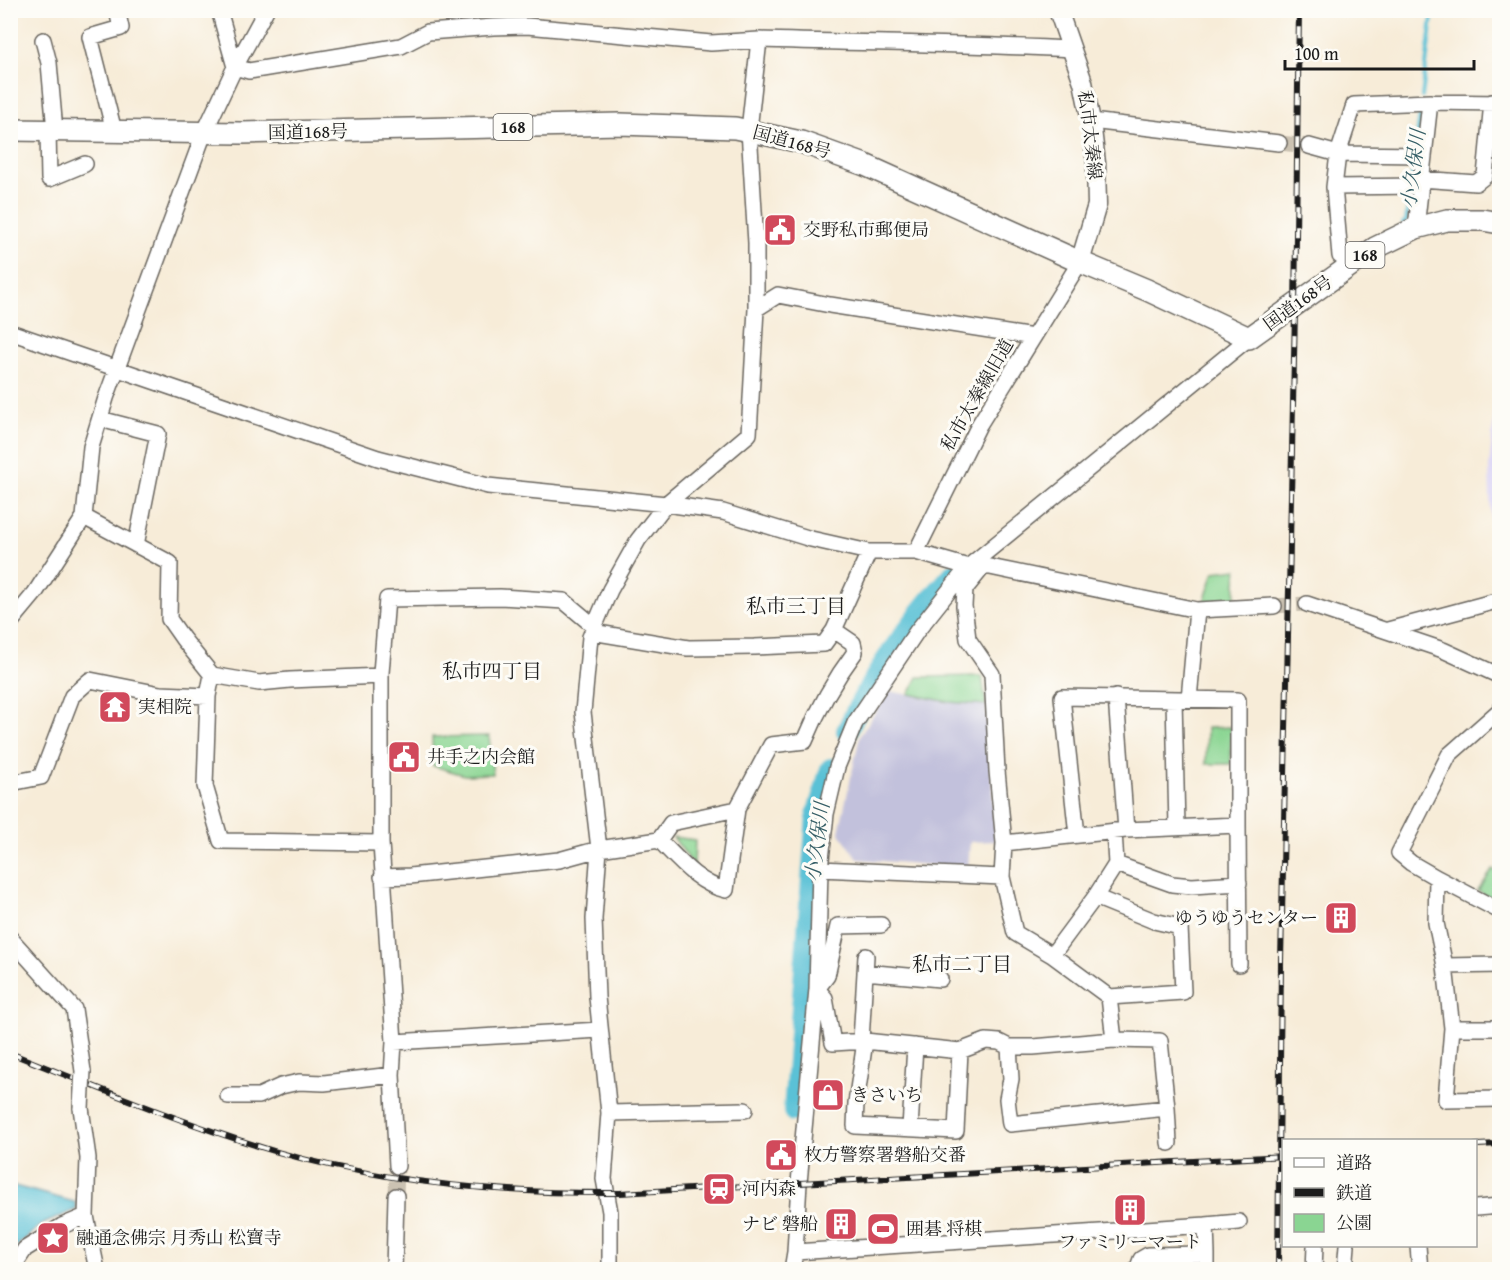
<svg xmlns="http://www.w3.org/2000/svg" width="1510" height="1280" font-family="'Gentium Book Plus','Noto Serif JP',serif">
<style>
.built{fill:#dcd5f6}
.industrial{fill:#c2c1dc}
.green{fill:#8ad592;stroke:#537857;stroke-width:1.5}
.water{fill:#5ac1d6;stroke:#3b6e79;stroke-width:1.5}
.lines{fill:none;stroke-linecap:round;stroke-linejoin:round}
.stream{stroke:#5ac1d6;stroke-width:4}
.river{stroke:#5ac1d6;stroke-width:22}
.minor-tunnel{stroke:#cbc2b2;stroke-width:15;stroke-dasharray:15 8;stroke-linecap:butt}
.minor-casing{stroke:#69655e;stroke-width:18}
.major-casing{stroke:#69655e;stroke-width:21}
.highway-casing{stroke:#69655e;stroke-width:24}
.minor{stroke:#fff;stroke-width:15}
.major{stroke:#fff;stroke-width:18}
.highway{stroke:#fff;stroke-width:21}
.rail-casing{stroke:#1c1c1c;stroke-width:6}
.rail{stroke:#fdfcf7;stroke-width:4;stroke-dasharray:11;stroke-linecap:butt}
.minor-bridge-casing{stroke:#69655e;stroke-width:18;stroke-linecap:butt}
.minor-bridge{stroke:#fff;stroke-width:15}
.labels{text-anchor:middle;stroke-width:6;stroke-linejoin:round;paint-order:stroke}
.shield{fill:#fdfcf7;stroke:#605f5e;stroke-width:1.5}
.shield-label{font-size:16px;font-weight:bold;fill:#1c1c1c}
.street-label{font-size:18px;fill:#1c1c1c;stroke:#fdfcf7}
.poi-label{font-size:18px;fill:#1c1c1c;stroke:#fdfcf7;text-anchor:start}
.water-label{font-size:20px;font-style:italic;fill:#355e66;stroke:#fdfcf7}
.neighbourhood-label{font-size:20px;fill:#1c1c1c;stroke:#fdfcf7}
</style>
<rect width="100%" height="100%" fill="#fdfcf7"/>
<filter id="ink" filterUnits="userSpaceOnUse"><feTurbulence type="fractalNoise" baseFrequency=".0167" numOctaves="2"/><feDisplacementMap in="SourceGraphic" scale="12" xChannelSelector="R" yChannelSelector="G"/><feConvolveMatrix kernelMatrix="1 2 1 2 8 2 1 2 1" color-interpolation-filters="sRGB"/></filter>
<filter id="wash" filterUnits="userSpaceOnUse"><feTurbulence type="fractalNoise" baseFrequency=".008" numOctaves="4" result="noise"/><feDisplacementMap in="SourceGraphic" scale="24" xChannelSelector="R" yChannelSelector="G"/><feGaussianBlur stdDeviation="1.35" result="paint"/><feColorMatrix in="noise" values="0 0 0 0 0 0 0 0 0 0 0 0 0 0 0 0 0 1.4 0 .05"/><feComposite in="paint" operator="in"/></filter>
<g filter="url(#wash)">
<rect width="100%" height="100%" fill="#f7ecd8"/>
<path class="built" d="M1499 366V538L1491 522 1489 467Z"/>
<path class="industrial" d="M889 691 949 702 986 705 996 841 970 842 968 868 858 859 839 832 860 736Z"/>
<path class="green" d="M1237 569 1235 600 1204 602 1214 572Z
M982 676 986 705 949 702 909 694 918 677Z
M1231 727V764H1206L1207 728Z
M489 736 493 774 464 775 433 766 432 737Z
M673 837 695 840 694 866Z
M1493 869 1499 874V903L1478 891Z"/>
<path class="water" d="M11 1185 75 1202 77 1209 41 1225 11 1251Z"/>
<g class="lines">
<path class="stream" d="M1422 97 1433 10
M1415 151 1421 108
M1411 183 1414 158
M1403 223 1406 222 1410 191"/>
<path class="river" d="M847 731C874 672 910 622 954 574
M794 1111 817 815 831 769"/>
</g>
</g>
<g filter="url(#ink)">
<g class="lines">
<path class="minor-tunnel" d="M1279 143 1309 146
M1274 606 1307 604
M396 1196 397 1166"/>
<g class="minor-casing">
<path id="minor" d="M219 10 235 67 249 71 401 46 428 32 493 27 527 26 711 43 759 40
M43 40 49 63 55 131
M1091 121 1279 143
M48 131 49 179 85 164
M114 131 90 37 121 28 117 10
M1309 146 1338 154 1354 105 1430 102 1500 103
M1421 179 1476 183 1485 176 1492 102
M1421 186 1334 187 1338 154 1424 155
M1334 187 1340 256
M1416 228 1430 102
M756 309 778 295 830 305 1033 337
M10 332 378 458 488 486 666 504 723 512 811 539 869 552H916L968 567H990L1197 610 1274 606
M100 419 158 434 136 545
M84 517 170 563 169 619 183 639 212 675 208 696 205 786 221 841 381 843
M916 552 979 425 1080 262
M983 567 965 589 964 606 968 639 992 674 997 771 1004 843
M1307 604 1443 650 1500 676
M10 623 35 593 84 517 91 447 106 398 204 133 235 67 266 10
M1388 630 1500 600
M592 632 688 648 755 647 824 644 834 630 869 552
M212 675 259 683 290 680 381 676
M1116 697 1126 830
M1174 699 1177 827
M1189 699 1197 610
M10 784 11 783 41 777 72 696 90 680 160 694 208 696
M1238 825 1239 964
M1077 835 1062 697 1238 700V825L1126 830 1004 843 1002 877 1015 933 1052 955 1109 997 1114 1040
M659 840C678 859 698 884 726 890L737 809 771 745 805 741C818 709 834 680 855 652L853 643 834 630
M1116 864 1172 884 1192 886 1239 883
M820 869 1002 877
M382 877 410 876 559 860 599 849 659 840 671 823 737 809
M1437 878 1411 863 1399 853 1449 755 1500 710
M1095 897 1116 864 1114 831
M1500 911 1437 878 1436 923 1445 966 1452 1028 1446 1100 1500 1099
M881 925 838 926 827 976 817 989 825 998 833 1043 865 1041 960 1051 986 1041 999 1042 1009 1047H1033L1114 1040 1160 1041 1167 1108 1169 1143
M10 938 74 1009 83 1071
M1052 955 1095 897 1154 921 1180 927 1183 992 1109 997
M1445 966 1500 965
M865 972 940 979
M1452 1028H1500
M861 1041 866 956
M865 1041 856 1103 855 1126 956 1131 960 1051
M394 1042 600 1030
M1009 1047 1011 1079 1007 1099 1010 1124 1167 1108
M228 1096H259L281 1086 299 1082 324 1083 392 1075
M81 1108 88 1158 86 1216 97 1270
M609 1113 745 1110
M910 1128 915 1046
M397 1166 392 1075 394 1042 381 843V673L387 599 500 597 564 601 595 627
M1476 1208 1500 1206
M1206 1225 1239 1222
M1418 1246 1420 1270
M795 1252 1206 1225 1207 1254
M11 1270 25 1249 62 1226 86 1216
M394 1270 396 1196
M610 1270V1212L604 1179 609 1113 597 997 594 919 599 849 583 712 590 637 610 590 638 540 666 504 749 434 756 309V243L749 130 759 40C863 43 968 44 1072 49
M792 1270 795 1252 799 1183 817 989 820 869 826 814 837 767 855 723 917 631 968 567 1249 338
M1137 1270 1141 1259 1148 1255 1207 1254V1270
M1314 1270 1315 1246
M1345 1270 1347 1246"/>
</g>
<g class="major-casing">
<path id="major" d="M1058 10 1083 82 1091 121 1096 163 1097 205 1080 262"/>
</g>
<g class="highway-casing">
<path id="highway" d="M10 130 241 133 620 124 735 128 801 142 865 165 1080 262 1147 290 1249 338 1375 248 1416 228 1447 220H1482L1500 223"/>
</g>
<use href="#minor" class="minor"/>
<use href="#major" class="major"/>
<use href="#highway" class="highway"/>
<g class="rail-casing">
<path id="rail" d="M10 1053C98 1088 184 1124 274 1151 385 1183 506 1194 620 1193L1284 1156
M1476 1145 1500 1144
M1278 1270 1281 961 1295 311 1299 10"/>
</g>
<use href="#rail" class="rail"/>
<g class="minor-bridge-casing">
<path id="minor-bridge" d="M81 1108 83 1071"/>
</g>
<use href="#minor-bridge" class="minor-bridge"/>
</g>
</g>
<defs>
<g id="civic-square" transform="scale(1.725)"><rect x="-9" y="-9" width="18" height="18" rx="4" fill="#d1495b" stroke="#fdfcf7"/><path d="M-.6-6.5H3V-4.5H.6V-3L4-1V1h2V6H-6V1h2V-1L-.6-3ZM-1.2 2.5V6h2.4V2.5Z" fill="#fff"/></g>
<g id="temple-square" transform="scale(1.725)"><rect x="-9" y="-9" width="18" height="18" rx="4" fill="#d1495b" stroke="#fdfcf7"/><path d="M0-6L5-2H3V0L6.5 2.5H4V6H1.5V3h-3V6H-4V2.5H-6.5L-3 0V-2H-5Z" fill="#fff"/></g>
<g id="building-square" transform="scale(1.725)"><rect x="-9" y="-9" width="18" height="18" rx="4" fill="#d1495b" stroke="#fdfcf7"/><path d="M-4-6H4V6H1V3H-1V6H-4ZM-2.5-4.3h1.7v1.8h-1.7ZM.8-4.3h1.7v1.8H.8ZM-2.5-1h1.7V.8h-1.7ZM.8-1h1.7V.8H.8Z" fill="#fff"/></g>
<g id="shop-square" transform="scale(1.725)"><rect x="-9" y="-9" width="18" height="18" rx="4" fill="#d1495b" stroke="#fdfcf7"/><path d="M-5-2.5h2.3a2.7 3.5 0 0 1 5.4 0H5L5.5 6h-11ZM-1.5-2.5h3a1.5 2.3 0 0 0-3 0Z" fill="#fff"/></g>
<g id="station-square" transform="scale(1.725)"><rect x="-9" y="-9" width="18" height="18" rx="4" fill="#d1495b" stroke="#fdfcf7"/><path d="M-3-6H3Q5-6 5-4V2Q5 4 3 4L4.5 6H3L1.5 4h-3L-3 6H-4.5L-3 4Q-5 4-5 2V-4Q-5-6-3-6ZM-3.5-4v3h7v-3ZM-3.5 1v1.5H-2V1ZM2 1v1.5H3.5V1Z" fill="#fff"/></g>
<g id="stadium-square" transform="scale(1.725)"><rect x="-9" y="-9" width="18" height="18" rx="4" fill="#d1495b" stroke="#fdfcf7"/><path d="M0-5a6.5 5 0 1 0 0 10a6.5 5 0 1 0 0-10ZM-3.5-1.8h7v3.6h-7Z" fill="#fff"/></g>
<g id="sight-square" transform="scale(1.725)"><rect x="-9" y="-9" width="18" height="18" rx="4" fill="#d1495b" stroke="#fdfcf7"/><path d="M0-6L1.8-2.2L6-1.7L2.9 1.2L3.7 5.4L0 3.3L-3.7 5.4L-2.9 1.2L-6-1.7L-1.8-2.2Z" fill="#fff"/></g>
</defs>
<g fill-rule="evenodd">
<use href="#civic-square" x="780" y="230"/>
<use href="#temple-square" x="115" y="707"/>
<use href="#civic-square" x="404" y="757"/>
<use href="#building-square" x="1341" y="918"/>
<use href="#shop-square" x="828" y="1095"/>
<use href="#civic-square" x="781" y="1155"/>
<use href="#station-square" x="719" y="1189"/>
<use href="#building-square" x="1130" y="1210"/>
<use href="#building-square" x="841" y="1224"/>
<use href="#stadium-square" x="883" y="1229"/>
<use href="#sight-square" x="53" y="1238"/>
</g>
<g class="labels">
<g class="shield">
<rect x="493.5" y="114" width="39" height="26" rx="4.5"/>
<rect x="1345.5" y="242" width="39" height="26" rx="4.5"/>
</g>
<g class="shield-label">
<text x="513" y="133">168</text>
<text x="1365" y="261">168</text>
</g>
<g class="street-label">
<text transform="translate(308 132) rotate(-1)" y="6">国道168号</text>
<text transform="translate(1090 135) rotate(83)" y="6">私市太秦線</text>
<text transform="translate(792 142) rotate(15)" y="6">国道168号</text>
<text transform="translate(1298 303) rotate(-36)" y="6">国道168号</text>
<text transform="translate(977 395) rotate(-60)" y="6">私市太秦線旧道</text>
</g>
<g class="poi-label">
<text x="803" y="236">交野私市郵便局</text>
<text x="138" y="713">実相院</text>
<text x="427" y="763">井手之内会館</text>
<text x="1318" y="924" text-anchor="end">ゆうゆうセンター</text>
<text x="851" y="1101">きさいち</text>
<text x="804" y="1161">枚方警察署磐船交番</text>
<text x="742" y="1195">河内森</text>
<text x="818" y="1230" text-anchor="end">ナビ 磐船</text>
<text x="906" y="1235">囲碁 将棋</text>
<text x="76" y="1244">融通念佛宗 月秀山 松寶寺</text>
<text x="1130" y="1248" text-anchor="middle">ファミリーマート</text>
</g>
<g class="water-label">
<text transform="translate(1413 169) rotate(-83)" y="7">小久保川</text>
<text transform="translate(817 842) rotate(-83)" y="7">小久保川</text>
</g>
<g class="neighbourhood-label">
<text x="796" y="613">私市三丁目</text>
<text x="492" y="678">私市四丁目</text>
<text x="962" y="971">私市二丁目</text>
</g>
</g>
<rect width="1510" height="1280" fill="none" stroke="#fdfcf7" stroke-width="36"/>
<rect x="1282" y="1139" width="195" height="108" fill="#fdfcf7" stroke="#a3a29f" stroke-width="1.5"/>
<rect x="1294" y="1158" width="30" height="9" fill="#ffffff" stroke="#a3a29f" stroke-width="1.5"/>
<text x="1336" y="1169" font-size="18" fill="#1c1c1c">道路</text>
<rect x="1294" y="1188" width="30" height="9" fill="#1c1c1c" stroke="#a3a29f" stroke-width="1.5"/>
<text x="1336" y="1199" font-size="18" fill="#1c1c1c">鉄道</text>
<rect x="1294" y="1214" width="30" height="18" fill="#8ad592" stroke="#a3a29f" stroke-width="1.5"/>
<text x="1336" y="1229" font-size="18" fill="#1c1c1c">公園</text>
<path d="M1285 60v9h189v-9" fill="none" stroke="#1c1c1c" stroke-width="3"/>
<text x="1294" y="60" font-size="18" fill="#1c1c1c" stroke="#fdfcf7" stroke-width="4.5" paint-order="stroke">100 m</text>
</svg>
